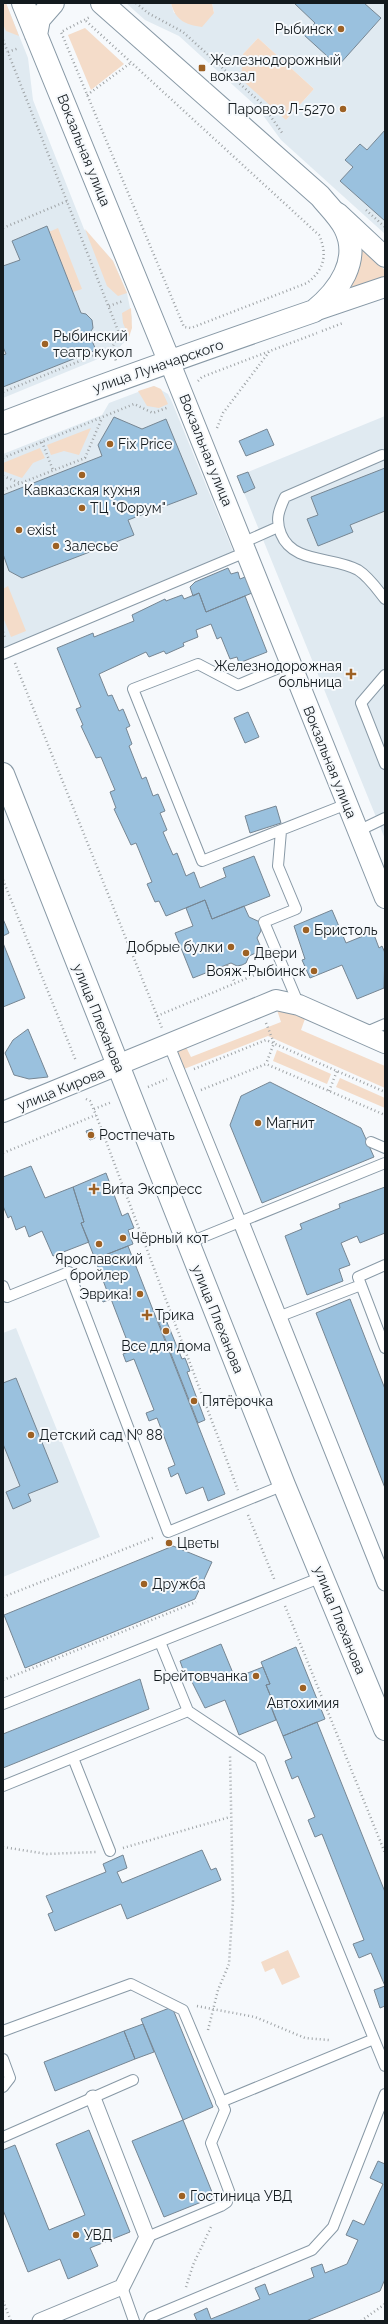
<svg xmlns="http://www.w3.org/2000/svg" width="388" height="2324" font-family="Raleway,sans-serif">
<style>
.built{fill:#e0eaf1;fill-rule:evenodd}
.green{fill:#f4dcc9}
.building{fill:#9ac1de;stroke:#768693}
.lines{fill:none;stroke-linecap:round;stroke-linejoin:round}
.service-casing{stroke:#8899a6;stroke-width:12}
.pedestrian-casing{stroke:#8899a6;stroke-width:17}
.minor-casing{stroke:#8899a6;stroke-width:22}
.tertiary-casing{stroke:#8899a6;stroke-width:24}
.secondary-casing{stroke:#8899a6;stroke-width:24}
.path{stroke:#9ea3a6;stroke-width:2.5;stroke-dasharray:1 3;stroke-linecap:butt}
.service{stroke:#fff;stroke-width:10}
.pedestrian{stroke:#fff;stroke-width:15}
.minor{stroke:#fff;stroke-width:20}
.tertiary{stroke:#fff;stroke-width:22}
.secondary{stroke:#fff;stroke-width:22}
.poi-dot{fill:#9d6124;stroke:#f6f9fc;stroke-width:1.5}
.labels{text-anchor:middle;stroke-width:4;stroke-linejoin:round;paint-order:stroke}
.poi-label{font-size:14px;fill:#131a1e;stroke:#f6f9fc;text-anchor:start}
.street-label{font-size:14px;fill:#131a1e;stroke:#f6f9fc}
</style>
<rect width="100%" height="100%" fill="#f6f9fc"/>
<path class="built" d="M3 3H6L28 58 33 100 84 229 113 261 127 293 132 318 129 337 115 352 3 398Z
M126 3H171L174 13H214L212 3H294L315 23 304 35 338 66 381 19 364 3H385V130L367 150 360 144 345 160 353 167 340 181 385 221V234L281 140 257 107 179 36 145 20ZM258 38 314 89 286 120 243 54Z
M154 386 168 394 172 402 235 556 3 654V454L102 415 109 403Z
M385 416V839L244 493 255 488 248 472Z
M16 1328 100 1537 3 1577V1333Z"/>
<path class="green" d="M3 3H6L19 36 6 31 3 24Z
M171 3H212L214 13 202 27C186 25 175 20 171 3Z
M85 28 124 64 91 90 68 35Z
M258 38 314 89 286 120 241 79 243 54Z
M58 228 82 289 73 292 49 232Z
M85 229 113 261 127 293 118 296 107 286Z
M355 243 385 270V281L349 294 358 267Z
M131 308 132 328 129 337 123 323 122 313Z
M154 386 161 389 168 404 159 408 147 406 138 391Z
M91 428 79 455 64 451 51 455 47 445Z
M40 448 45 458 33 463 22 478 3 471V463Z
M8 586 26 631 11 637 3 617V589Z
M277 1010 306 1016 301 1030 385 1066V1088L268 1036 184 1069 176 1051 186 1047 191 1057 281 1022Z
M277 1050 331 1074 327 1084 273 1061Z
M340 1078 385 1098V1108L336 1087Z
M288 1950 300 1977 282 1985 274 1968 265 1972 261 1962Z"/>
<path class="building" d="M294 3H364L381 18 338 66 304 35 315 23Z
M385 130V221L340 181 353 167 345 160 360 144 367 150Z
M47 226 81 313 86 314 92 320 93 328 89 334 96 350 3 387V355L6 354 3 347V266L20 260 12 241Z
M114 417 142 429 166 419 197 494 128 520 134 535 22 578 9 571 3 554V495L102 456 98 445Z
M267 429 274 445 246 456 239 441Z
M385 468V511L350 525 353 532 318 546 307 519 318 515 311 497Z
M248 472 255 488 244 493 237 476Z
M228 568 231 574 238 572 240 579 245 577 252 593 206 612 199 593 193 596 190 587 195 582Z
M199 593 206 612 245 596 267 652 239 663 237 657 230 659 221 637 217 639 211 624 196 630 198 637 183 643 184 646 166 654 164 651 149 657 146 652 99 674 108 696 112 695 119 711 123 709 130 726 126 728 132 744 129 746 142 779 146 777 153 796 158 794 165 811 160 813 167 830 163 832 173 855 177 853 186 876 194 872 200 888 226 877 223 868 254 856 270 896 212 919 205 900 166 916 159 901 155 902 147 884 152 882 136 843 131 845 114 809 116 808 110 792 115 790 101 757 96 758 81 726 83 725 76 709 81 707 57 648 93 633 94 637 134 621 132 615 165 599 166 601 182 595 184 599Z
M248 712 259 737 245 743 234 718Z
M276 806 281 823 250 833 245 816Z
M205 900 212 919 244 906 249 917 260 922 261 931 257 938 262 950 249 956 246 963 242 965 237 966 231 963 193 978 175 933 193 926 186 908Z
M332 910 346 943 373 932 379 948 382 946 385 953 384 988 357 999 342 965 310 978 302 960 305 959 294 926Z
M3 919 9 933 3 936Z
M3 943 25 998 3 1007Z
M28 1029 48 1077 29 1079 14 1075 5 1053 13 1040Z
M270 1082 361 1128 374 1157 262 1203 230 1125 241 1096Z
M92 1129 95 1138 90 1140 86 1131Z
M31 1166 45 1198 73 1187 84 1222 81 1223 89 1242 53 1256 42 1231 29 1237 25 1226 16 1230 11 1216 8 1218 3 1206V1177Z
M106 1173 122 1216 128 1213 134 1228 128 1230 133 1244 95 1259 81 1223 84 1222 73 1187Z
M385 1187V1233L360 1243 357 1236 341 1243 350 1265 339 1269 343 1281 307 1295 285 1236 302 1229 300 1224 340 1208 339 1204Z
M128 1246 225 1494 208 1501 203 1487 186 1494 178 1473 171 1477 168 1468 175 1465 157 1418 149 1421 146 1413 154 1410 134 1359 126 1362 123 1354 131 1351 111 1299 103 1302 100 1294 107 1291 95 1259Z
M350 1299 385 1389V1488L316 1313Z
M164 1315 182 1359 185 1358 190 1371 187 1372 205 1420 198 1423 157 1318Z
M16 1378 58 1482 28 1494 31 1501 13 1509 6 1492 20 1486 3 1444V1383Z
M173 1546 212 1562 195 1599 25 1668 4 1615Z
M221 1644 235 1678 263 1667 270 1684 266 1685 273 1702 270 1704 276 1720 239 1735 225 1700 205 1708 189 1676 186 1678 180 1661Z
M296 1647 325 1719 283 1736 270 1704 273 1702 266 1685 270 1684 261 1662Z
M140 1679 149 1709 3 1768V1734Z
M317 1722 385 1892V2006L380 2008 374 1990 385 1986 371 1953 359 1958 353 1944 364 1940 322 1834 315 1837 308 1820 315 1817 298 1776 292 1779 285 1761 292 1758 283 1736Z
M202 1850 211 1870 216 1868 221 1880 127 1919 121 1904 55 1931 48 1914 53 1912 46 1896 106 1872 103 1864 123 1855 127 1868 117 1872 122 1883Z
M172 2007 213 2107 183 2120 141 2019Z
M143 2024 154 2052 135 2059 124 2031Z
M124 2031 135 2059 55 2091 44 2062Z
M183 2120 214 2197 164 2217 132 2141Z
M89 2130 130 2232 90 2248 98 2266 68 2279 60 2259 28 2272 3 2210V2150L15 2145 49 2230 85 2215 56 2144Z
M378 2161 385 2164V2279L380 2291 306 2321H197L194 2314 207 2308 211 2319 260 2299 255 2288 265 2284 269 2295 314 2277 311 2268 322 2264 325 2273 347 2264 358 2240 346 2235 353 2220 364 2225 383 2184 370 2178Z"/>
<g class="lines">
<g class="service-casing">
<path id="service" d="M382 455 285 497C279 510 275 519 281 534 293 564 333 556 358 570 369 577 377 589 385 599
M242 543 278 527
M3 654 246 552
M291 663 238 685 198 664 133 689 202 861 347 804
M385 675 361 703 385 764
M281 831 278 866 296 909 264 922 299 1005
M358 831 385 818
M364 1033 385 1024
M169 1045 241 1222
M371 1142 385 1148
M188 1243 385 1163
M385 1265 358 1277 385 1348
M3 1286 7 1297 69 1272 168 1532 284 1485
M278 1317 361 1285
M160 1642 188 1711
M3 1704 322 1577
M73 1758 110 1851
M3 1786 188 1711 260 1759 385 2066
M3 2031 131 1984 183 2010 225 2110 211 2143 229 2191 227 2202 221 2206 147 2237
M3 2059 10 2078 3 2087
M221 2102 374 2039
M3 2137 133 2080
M122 2287 134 2321
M149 2321 151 2317 312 2250 333 2227 385 2094"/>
</g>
<g class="pedestrian-casing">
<path id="pedestrian" d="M241 1222 385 1583
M40 2321 122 2287 147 2237 93 2098"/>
</g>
<g class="minor-casing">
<path id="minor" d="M338 213 385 257
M314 311 385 287
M170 363 385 898
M3 1112 276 1000 299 1005 385 1043"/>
</g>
<g class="tertiary-casing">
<path id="tertiary" d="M23 3 170 363
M36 35 39 19 53 3
M3 423C106 383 210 347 314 311 339 291 361 260 345 228 339 216 328 206 320 196L102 3"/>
</g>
<g class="secondary-casing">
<path id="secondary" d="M3 774 284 1485 385 1729"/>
</g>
<path class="path" d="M136 3 148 13 183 32 261 103 283 134
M86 21 319 235C328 255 324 270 307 283L191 328 184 327 61 32 90 17
M3 40 119 333 112 348 3 392
M8 52 19 48
M87 95 132 62
M366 210 385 227
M3 228 67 201
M109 306 123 301
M322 331 343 323
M112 348 116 361
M198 381 202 377 317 333
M217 428 223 413 269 352
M42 442 53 470
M3 458 134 404 153 413 169 407
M3 476 20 483
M3 490 85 458 102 418
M3 632 5 638
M15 663 162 1028
M3 880 76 1061
M227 965 235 983
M157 1016 269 969
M266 1023 274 1043 266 1064
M194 1069 266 1040 385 1092
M148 1087 167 1079
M201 1090 266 1064 385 1115
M329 1091 337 1071
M86 1099 90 1101 96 1115 238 1490
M94 1109 112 1102
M3 1153 96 1115
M248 1515 275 1581
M3 1597 155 1537
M285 1606 385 1853
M3 1680 196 1602
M3 1847 47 1854 96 1852
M123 1848 230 1817
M197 2006 255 2017 305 2038 329 2040
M208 2030 218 1990 229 1964 233 1901 230 1755
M186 2287 193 2265 212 2225
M3 2301 11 2321
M361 2321 385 2304"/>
<use href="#service" class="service"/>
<use href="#pedestrian" class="pedestrian"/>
<use href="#minor" class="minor"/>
<use href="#tertiary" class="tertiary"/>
<use href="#secondary" class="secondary"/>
</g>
<g class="poi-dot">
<circle cx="341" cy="29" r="4"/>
<rect x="198" y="64" width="8" height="8" rx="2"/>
<circle cx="343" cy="109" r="4"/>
<circle cx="45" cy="344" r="4"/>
<circle cx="110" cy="444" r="4"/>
<circle cx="82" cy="475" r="4"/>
<circle cx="82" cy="508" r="4"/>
<circle cx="19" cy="530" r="4"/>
<circle cx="56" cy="546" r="4"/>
<path d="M349 668h4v4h4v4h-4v4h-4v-4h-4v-4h4z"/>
<circle cx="306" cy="930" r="4"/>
<circle cx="231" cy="947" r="4"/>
<circle cx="246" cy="953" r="4"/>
<circle cx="314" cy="971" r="4"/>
<circle cx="258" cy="1123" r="4"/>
<circle cx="91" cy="1135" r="4"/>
<path d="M92 1183h4v4h4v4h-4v4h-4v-4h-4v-4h4z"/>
<circle cx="123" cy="1238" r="4"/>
<circle cx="99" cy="1244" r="4"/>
<circle cx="140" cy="1294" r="4"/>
<path d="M145 1309h4v4h4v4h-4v4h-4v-4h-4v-4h4z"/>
<circle cx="166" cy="1331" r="4"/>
<circle cx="194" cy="1401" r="4"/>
<circle cx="31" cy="1435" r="4"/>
<circle cx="169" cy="1543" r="4"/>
<circle cx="144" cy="1584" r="4"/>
<circle cx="256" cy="1676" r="4"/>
<circle cx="303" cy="1688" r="4"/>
<circle cx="182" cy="2196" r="4"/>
<circle cx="76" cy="2235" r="4"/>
</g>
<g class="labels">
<g class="poi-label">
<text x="333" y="34" text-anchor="end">Рыбинск</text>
<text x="210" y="65">Железнодорожный<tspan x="210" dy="16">вокзал</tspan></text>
<text x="335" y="114" text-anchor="end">Паровоз Л-5270</text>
<text x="53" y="341">Рыбинский<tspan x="53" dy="16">театр кукол</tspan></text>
<text x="118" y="449">Fix Price</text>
<text x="82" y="495" text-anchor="middle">Кавказская кухня</text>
<text x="90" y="513">ТЦ "Форум"</text>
<text x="27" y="535">exist</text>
<text x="64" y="551">Залесье</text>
<text x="342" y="671" text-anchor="end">Железнодорожная<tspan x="342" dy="16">больница</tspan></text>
<text x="314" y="935">Бристоль</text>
<text x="223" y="952" text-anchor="end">Добрые булки</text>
<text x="254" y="958">Двери</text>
<text x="306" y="976" text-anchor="end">Вояж-Рыбинск</text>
<text x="266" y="1128">Магнит</text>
<text x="99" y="1140">Ростпечать</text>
<text x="102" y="1194">Вита Экспресс</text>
<text x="131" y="1243">Чёрный кот</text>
<text x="99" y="1264" text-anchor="middle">Ярославский<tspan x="99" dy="16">бройлер</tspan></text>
<text x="132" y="1299" text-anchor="end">Эврика!</text>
<text x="155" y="1320">Трика</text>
<text x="166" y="1351" text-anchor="middle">Все для дома</text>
<text x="202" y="1406">Пятёрочка</text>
<text x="39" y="1440">Детский сад № 88</text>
<text x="177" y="1548">Цветы</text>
<text x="152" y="1589">Дружба</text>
<text x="248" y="1681" text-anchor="end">Брейтовчанка</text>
<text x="303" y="1708" text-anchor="middle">Автохимия</text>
<text x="190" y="2201">Гостиница УВД</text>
<text x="84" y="2240">УВД</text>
</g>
<g class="street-label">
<text transform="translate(84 150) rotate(68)" y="5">Вокзальная улица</text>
<text transform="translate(158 366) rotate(-19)" y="5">улица Луначарского</text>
<text transform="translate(206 450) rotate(68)" y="5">Вокзальная улица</text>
<text transform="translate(330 762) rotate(68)" y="5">Вокзальная улица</text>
<text transform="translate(99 1018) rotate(68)" y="5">улица Плеханова</text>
<text transform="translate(61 1089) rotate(-22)" y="5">улица Кирова</text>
<text transform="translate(218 1319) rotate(68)" y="5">улица Плеханова</text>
<text transform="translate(340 1620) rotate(68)" y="5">улица Плеханова</text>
</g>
</g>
<rect width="388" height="2324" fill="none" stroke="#131a1e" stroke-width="8"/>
</svg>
